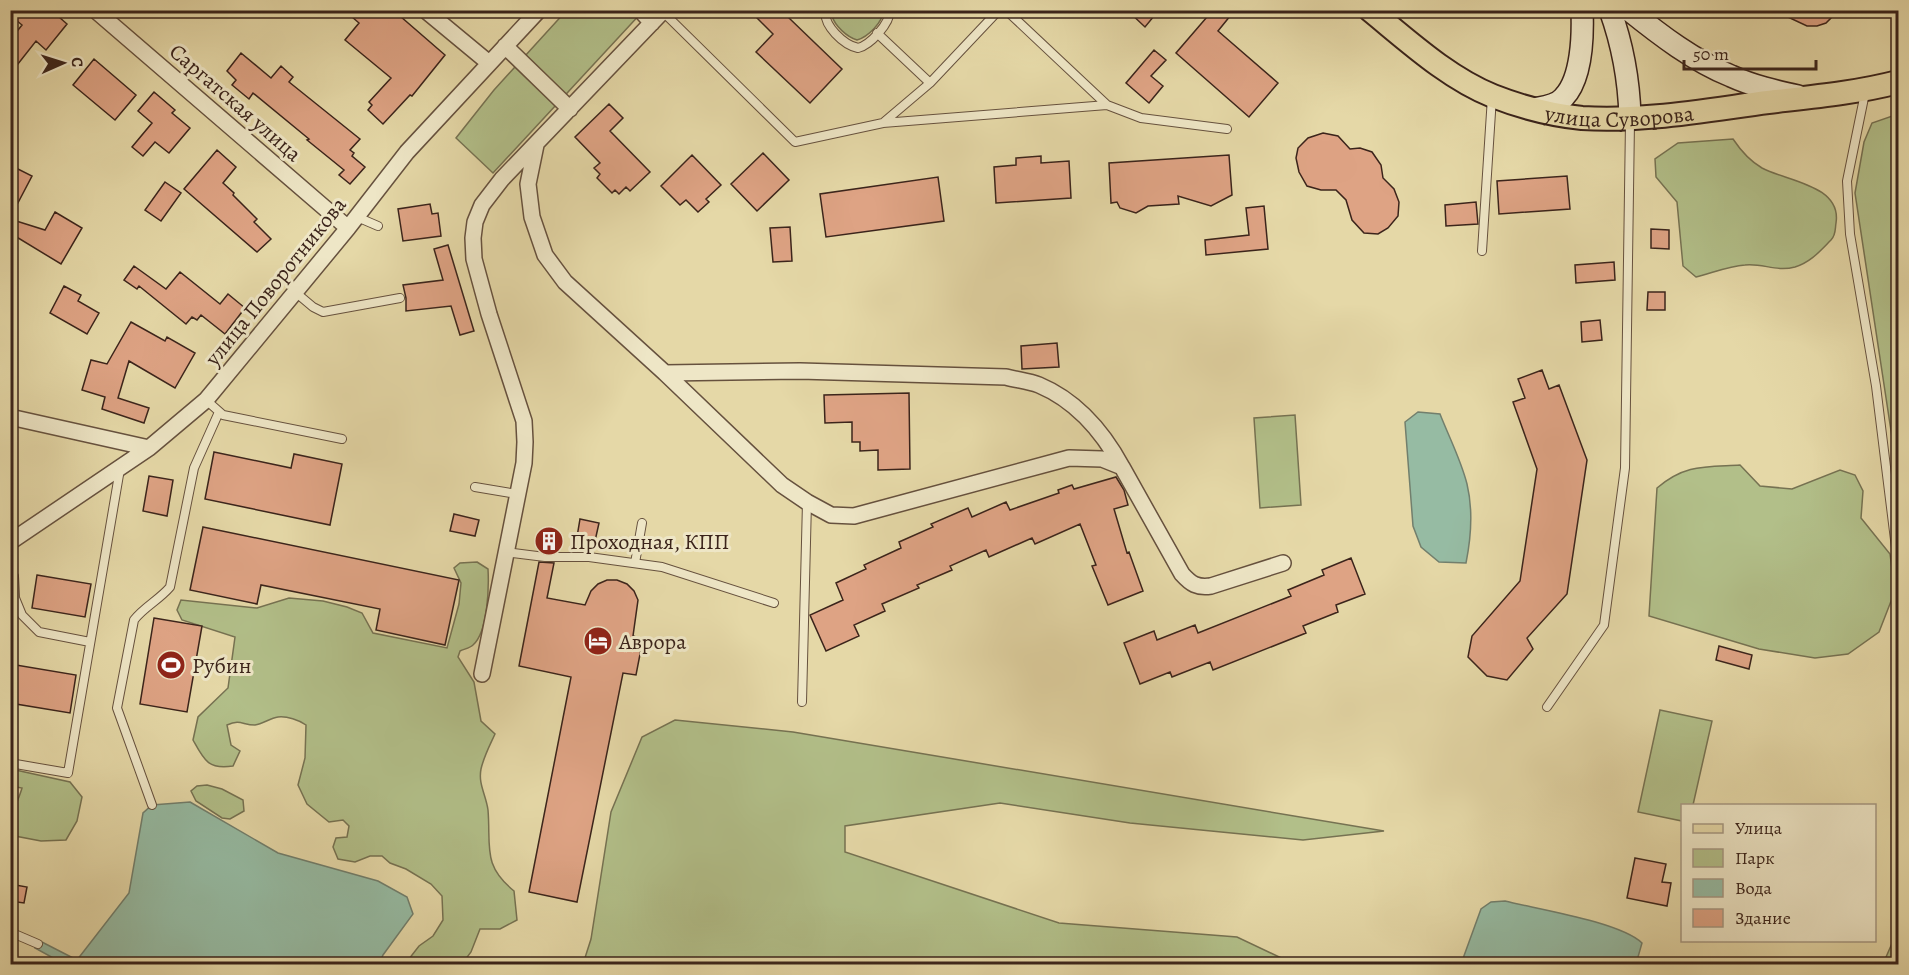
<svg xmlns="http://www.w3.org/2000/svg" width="1909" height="975" font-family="Alegreya,serif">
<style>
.green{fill:#b2bf89;stroke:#767252;stroke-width:1.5}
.water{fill:#96bba3;stroke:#727f6d;stroke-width:1.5}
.building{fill:#dea384;stroke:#3b241b;stroke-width:1.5}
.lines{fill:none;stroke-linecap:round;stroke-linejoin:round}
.lane-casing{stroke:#66513e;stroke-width:10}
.street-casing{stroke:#66513e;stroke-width:18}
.secondary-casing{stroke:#3b241b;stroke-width:24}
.primary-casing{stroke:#3b241b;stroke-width:26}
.lane{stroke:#eee6c6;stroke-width:8}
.street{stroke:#eee6c6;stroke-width:15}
.secondary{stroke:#eee6c6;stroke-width:21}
.primary{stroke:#e5d8a7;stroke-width:22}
.labels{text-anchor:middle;stroke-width:6;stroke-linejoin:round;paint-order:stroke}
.street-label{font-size:22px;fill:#3b241b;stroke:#eee6c6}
.poi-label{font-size:22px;fill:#3b241b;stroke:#eee6c6;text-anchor:start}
</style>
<rect width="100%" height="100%" fill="#e5d8a7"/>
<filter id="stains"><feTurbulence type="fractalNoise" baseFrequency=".00333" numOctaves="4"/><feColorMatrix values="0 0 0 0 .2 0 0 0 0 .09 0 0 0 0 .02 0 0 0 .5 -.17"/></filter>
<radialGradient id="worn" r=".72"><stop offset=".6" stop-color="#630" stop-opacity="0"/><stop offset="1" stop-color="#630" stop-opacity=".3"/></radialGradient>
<path class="green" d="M566 11H643L493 173 456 138 494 90Z
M883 11C883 22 868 37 857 40 847 37 835 26 832 16L833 11Z
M1898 114V477L1855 193 1864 142 1872 123Z
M1733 139C1741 151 1750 161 1762 168 1786 181 1842 185 1836 223 1835 229 1836 235 1831 240 1820 251 1811 262 1795 267 1776 272 1763 263 1745 265 1729 266 1712 273 1696 277L1683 266 1677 202 1656 177 1655 159 1678 143Z
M1295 415 1301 505 1260 508 1254 418Z
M1740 465 1760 486 1792 489 1840 470 1855 475 1863 491 1861 518 1890 554 1895 591 1879 632 1848 654 1815 658 1759 649 1649 616 1657 488C1685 464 1705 467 1740 465Z
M477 562 488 569C489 587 488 632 473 645 470 648 464 649 460 651L458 657 474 682 481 721 495 734C490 745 484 756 481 769 478 784 486 795 488 810 491 847 482 865 514 891L517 920 500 929H480L471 952 462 964H405L419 946 433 936 443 920 442 896 431 884 406 869 390 863 382 856H370L355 862 338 859 333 847 336 838 347 837 349 826 343 820 329 822 307 804 298 785 305 758 306 725C299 720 287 716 278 717 270 718 263 724 255 725 242 725 241 719 227 725L231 745 240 751 233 766C208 770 204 760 193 740L198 717 228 688 235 637 182 620 177 610 181 600 257 608 289 598 323 601 347 607 362 613 373 633 447 648 459 604 461 583 454 568 460 563Z
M1660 710 1712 721 1693 805 1682 806V821L1638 812Z
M675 720 793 732 1384 831 1303 840 1130 823 1000 803 845 826V852L1059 923 1237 937 1294 964H583L591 939 611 812 642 737Z
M11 769 70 782 82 797 77 821 66 840 41 841 15 836C6 818 17 806 22 788L11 786Z
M207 785 222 789 243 800 244 811 230 819 222 818 196 801 191 791 197 786Z
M1893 941 1898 944V964H1883Z"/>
<path class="water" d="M1418 412 1440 414C1449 437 1461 460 1467 484 1473 509 1471 538 1466 563L1439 562 1421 547 1413 526 1405 422Z
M190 802 278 853 378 881 407 897 413 914 383 955 379 964H64L35 948 40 941 77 960 129 893 143 813 152 805Z
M1505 901C1537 909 1620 922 1642 943L1636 964H1461L1481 909 1491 902Z"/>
<path class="building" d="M10 10H51L67 24 46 50 36 41 10 74V40L22 25 10 15Z
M344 10H393L445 55 412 96 410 95 383 124 368 110 372 105 369 102 391 78 345 40 359 23Z
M749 10H796L789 18 842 69 810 103 756 52 773 34Z
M1127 10H1159L1145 27Z
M1213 10H1235L1218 31 1278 83 1249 117 1176 53Z
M1773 10H1839L1826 23 1817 26H1807Z
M1154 50 1166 60 1151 76 1163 86 1149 103 1126 83Z
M241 53 271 78 281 66 293 77 289 82 360 139 350 150 354 153 352 156 365 167 350 184 339 175 344 170 307 140 309 139 253 93 249 99 232 85 236 80 227 71Z
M94 59 136 95 115 120 73 85Z
M154 92 175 110 172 113 190 128 169 153 155 142 143 156 132 147 152 123 138 111Z
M609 104 623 118 610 131 650 172 630 191 626 187 619 194 615 190 612 193 597 178 600 174 594 168 600 163 575 137Z
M1323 133 1338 136 1350 149 1360 148 1372 152 1381 165 1383 178 1394 189 1399 202 1398 216 1388 228 1378 234 1364 233 1352 220 1346 200 1336 190H1321L1307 186 1299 172 1296 158 1298 148 1308 138Z
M217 150 236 167 223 183 234 193 233 195 257 219 254 222 271 239 257 252 184 189Z
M763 153 789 180 757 211 731 184Z
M692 155 721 185 706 199 709 202 698 212 686 200 680 205 661 186Z
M1229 155 1232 195 1211 206 1178 196 1179 204 1148 206 1136 213 1120 208 1117 202 1111 203 1109 163Z
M1041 156V163L1069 161 1071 198 996 203 994 167 1016 165V158Z
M10 165 32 176 10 218Z
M1567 176 1570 209 1499 214 1497 181Z
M938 177 944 221 826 237 820 194Z
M165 182 181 193 161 221 145 210Z
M1476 202 1478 224 1446 226 1445 205Z
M430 204 432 214 438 213 441 236 403 241 398 209Z
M1264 206 1268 249 1206 255 1205 240 1249 235 1246 208Z
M55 212 82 228 61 264 10 233V219L45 230Z
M790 227 792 261 773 262 770 228Z
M1651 229 1669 230V249L1651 248Z
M448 245 474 331 460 335 451 306 406 311V298L403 285 443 280 434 249Z
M1614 262 1615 280 1576 283 1575 265Z
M134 266 166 289 180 272 220 304 228 294 245 308 225 334 201 315 197 320 192 317 186 324 139 286 137 289 124 280Z
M64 286 81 295 78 301 99 313 87 334 50 313Z
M1648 292H1665V310H1647Z
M1600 320 1602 340 1582 342 1581 322Z
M131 322 165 341 167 337 195 353 175 388 129 361 118 398 149 408 144 423 102 409 105 397 82 390 91 360 107 364Z
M1057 343 1059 367 1022 369 1021 346Z
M1542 370 1549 389 1559 385 1587 460 1567 594 1527 638 1533 649 1507 680 1487 676 1468 657 1472 636 1520 581 1537 469 1513 402 1525 398 1518 379Z
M909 393 910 469 878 470V450L860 451V442H852V422L825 423 824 395Z
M214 452 291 468 294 454 342 464 330 525 205 499Z
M149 476 173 480 167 516 143 511Z
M1116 477 1124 490 1128 505 1114 509 1127 553 1129 552 1143 591 1108 605 1092 566 1096 565 1080 524 1035 544 1032 538 989 557 986 550 950 566 952 570 917 585 919 588 882 604 885 611 854 625 859 636 826 651 810 615 843 600 836 583 866 569 864 565 901 548 899 542 933 527 931 524 968 508 972 517 1006 502 1010 510 1059 493 1058 490 1072 485 1074 489Z
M454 514 479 520 475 536 450 531Z
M580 519 599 523 595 541 577 537Z
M203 527 459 580 445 645 376 630 380 609 261 585 257 604 190 590Z
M541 530 561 534 558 551 537 548Z
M1351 558 1365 594 1336 605 1338 612 1303 626 1306 633 1213 670 1210 662 1172 677 1170 672 1140 684 1124 643 1154 631 1157 640 1195 625 1198 633 1291 596 1288 590 1324 575 1322 570Z
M539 562 554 563 547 598 585 605 591 591 598 584 607 580H617L627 584 634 591 638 600 633 636 643 639 636 675 623 673 577 902 529 892 571 677 519 666Z
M37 575 91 584 85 617 32 608Z
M154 618 202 626 187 712 140 704Z
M1719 646 1752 655 1749 669 1716 660Z
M10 664 76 675 70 713 10 703Z
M1635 858 1666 864 1662 882 1671 883 1667 906 1627 898Z
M10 884 27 887 24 903 10 901Z"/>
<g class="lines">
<g class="lane-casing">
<path id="lane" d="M826 10C822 25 844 45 858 48 870 45 890 24 890 10
M1006 10 1107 105
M663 12 795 142 883 123 1107 105 1141 118 1227 129
M877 33 930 83
M1896 82 1898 30
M1865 93 1847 181 1850 234 1876 386 1898 564
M884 122 930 83 999 10
M357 217 378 226
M1482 251 1492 97
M294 291 313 307 323 312 400 298
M206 400 223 415 342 439
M475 487 517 494
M505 552 545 557H589L662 567 774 603
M635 563 642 523
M10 571 14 576 15 598 22 615 39 632 90 642
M802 702 807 502
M1547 707 1604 625 1625 468 1630 122
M10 763 68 773 120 469
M152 805 117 708 134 620C144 607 159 600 170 587L194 468 219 412
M10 932 38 944"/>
</g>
<g class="street-casing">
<path id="street" d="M95 10 348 228
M425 10 489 63
M640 10 652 23
M505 46 570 109
M536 145 528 184 532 217 545 255 565 282 665 373 782 485 807 502 831 515 854 516 1069 458 1102 459 1122 467 1182 574C1191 584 1197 588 1211 586L1283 563
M665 373 800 371 1006 377C1017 380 1029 381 1039 385 1077 401 1103 432 1122 467
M10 417 149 448
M10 542 149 448 206 400 348 228 407 152 539 10
M482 674 524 463 525 442 524 421 489 314 474 259 473 238 475 222 482 205 502 179 664 10"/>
</g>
<g class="secondary-casing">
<path id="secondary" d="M1610 10C1623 46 1629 80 1630 117
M1629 10C1660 35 1694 61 1731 76 1753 86 1775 91 1798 96
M1534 109C1544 107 1557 106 1564 97 1582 78 1583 35 1582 10"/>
</g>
<g class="primary-casing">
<g id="primary">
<path id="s1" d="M1370 10C1408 41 1448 78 1493 96 1521 107 1552 115 1582 118 1643 122 1707 110 1768 102 1811 97 1856 93 1898 82"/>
</g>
</g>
<use href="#lane" class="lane"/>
<use href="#street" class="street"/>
<use href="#secondary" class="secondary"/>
<use href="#primary" class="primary"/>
</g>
<defs>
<g id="building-disc" transform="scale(1.5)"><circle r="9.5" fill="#8f2418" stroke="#eee6c6"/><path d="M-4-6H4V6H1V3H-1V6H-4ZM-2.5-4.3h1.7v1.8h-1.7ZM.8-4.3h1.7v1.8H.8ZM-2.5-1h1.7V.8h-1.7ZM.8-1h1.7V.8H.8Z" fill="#fff"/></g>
<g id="hotel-disc" transform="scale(1.5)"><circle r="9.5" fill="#8f2418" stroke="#eee6c6"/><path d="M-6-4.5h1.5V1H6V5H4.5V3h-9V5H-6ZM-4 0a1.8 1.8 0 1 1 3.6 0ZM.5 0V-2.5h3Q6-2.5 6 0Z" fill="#fff"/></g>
<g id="stadium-disc" transform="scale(1.5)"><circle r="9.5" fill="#8f2418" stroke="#eee6c6"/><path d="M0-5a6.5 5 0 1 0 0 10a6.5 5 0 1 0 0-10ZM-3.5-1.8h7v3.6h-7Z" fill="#fff"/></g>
</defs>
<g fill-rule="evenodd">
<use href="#building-disc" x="549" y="541"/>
<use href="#hotel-disc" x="598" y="641"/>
<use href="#stadium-disc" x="171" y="665"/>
</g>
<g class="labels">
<g class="street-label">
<text transform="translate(236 102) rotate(41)" y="8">Саргатская улица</text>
<text dy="8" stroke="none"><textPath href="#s1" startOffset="280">улица Суворова</textPath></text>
<text transform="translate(275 281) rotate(-51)" y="8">улица Поворотникова</text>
</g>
<g class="poi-label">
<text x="570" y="549">Проходная, КПП</text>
<text x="619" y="649">Аврора</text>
<text x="192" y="673">Рубин</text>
</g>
</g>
<rect width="1909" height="975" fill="none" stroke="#e5d8a7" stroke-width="36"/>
<rect x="12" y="12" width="1885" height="951" fill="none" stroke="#3b241b" stroke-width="3"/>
<rect x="18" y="18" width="1873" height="939" fill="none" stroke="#3b241b" stroke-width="1.5"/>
<rect x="1681" y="804" width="195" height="138" fill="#eee6c6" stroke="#a69882" stroke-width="1.5"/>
<rect x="1693" y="824" width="30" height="9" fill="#e5d8a7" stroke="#a69882" stroke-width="1.5"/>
<text x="1735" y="834" font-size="18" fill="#3b241b">Улица</text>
<rect x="1693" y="849" width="30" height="18" fill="#b2bf89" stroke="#a69882" stroke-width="1.5"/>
<text x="1735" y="864" font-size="18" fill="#3b241b">Парк</text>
<rect x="1693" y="879" width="30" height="18" fill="#96bba3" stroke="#a69882" stroke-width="1.5"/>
<text x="1735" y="894" font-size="18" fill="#3b241b">Вода</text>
<rect x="1693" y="909" width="30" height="18" fill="#dea384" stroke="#a69882" stroke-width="1.5"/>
<text x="1735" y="924" font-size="18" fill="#3b241b">Здание</text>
<g transform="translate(63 63) rotate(87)" stroke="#eee6c6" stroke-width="4.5" paint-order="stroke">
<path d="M0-4.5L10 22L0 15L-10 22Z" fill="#3b241b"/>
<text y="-9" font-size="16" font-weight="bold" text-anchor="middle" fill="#3b241b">С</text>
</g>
<path d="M1684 60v9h132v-9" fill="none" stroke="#3b241b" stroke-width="3"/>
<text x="1693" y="60" font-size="18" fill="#3b241b" stroke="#eee6c6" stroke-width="4.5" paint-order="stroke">50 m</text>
<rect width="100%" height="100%" filter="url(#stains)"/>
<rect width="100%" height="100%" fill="url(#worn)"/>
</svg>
